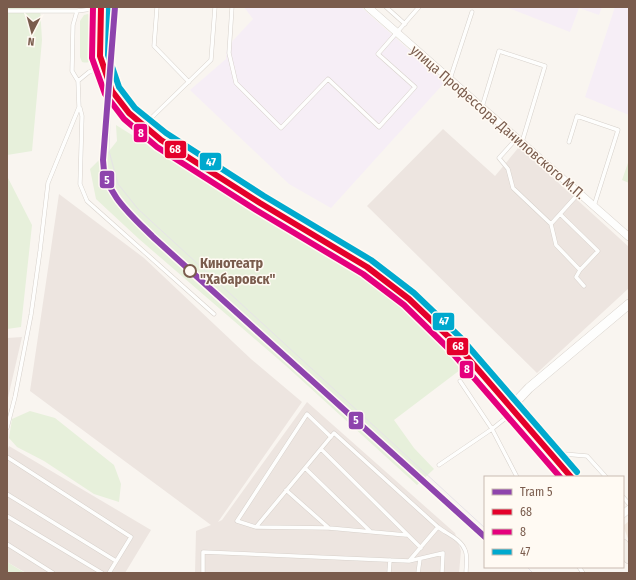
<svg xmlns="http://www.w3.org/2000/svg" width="636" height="580" font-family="'Fira Sans Condensed',sans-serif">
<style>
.residential{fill:#f2e8de}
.industrial{fill:#ede5e0}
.education{fill:#f6eef6}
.green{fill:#e7f0db}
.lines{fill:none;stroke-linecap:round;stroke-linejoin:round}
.service-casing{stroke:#d7d1cb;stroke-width:4.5}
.minor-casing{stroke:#d7d1cb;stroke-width:8}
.tertiary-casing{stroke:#d7d1cb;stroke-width:10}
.primary-casing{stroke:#dad1cc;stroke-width:12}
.service{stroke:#fefefd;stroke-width:3.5}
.minor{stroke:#fefefd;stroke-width:7}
.tertiary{stroke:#fefefd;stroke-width:9}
.primary{stroke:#f3eee8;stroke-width:11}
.tram{stroke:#e6e3e7;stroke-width:1}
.bus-1-casing{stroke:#fffaf3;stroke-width:9}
.bus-2-casing{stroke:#fffaf3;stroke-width:9}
.bus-3-casing{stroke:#fffaf3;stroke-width:9}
.bus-1{stroke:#e4002b;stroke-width:6}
.bus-2{stroke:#e5007d;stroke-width:6}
.bus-3{stroke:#00a9ce;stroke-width:6}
.tram-1-casing{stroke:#fffaf3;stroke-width:9}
.tram-1{stroke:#8e44ad;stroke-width:6}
.stop-dot{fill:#fffaf3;stroke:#7a5c4d;stroke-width:2}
.labels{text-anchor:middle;stroke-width:3;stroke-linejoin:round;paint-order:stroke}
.street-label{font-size:14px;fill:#7a5c4d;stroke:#fffaf3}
.stop-label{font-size:14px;font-weight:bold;fill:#7a5c4d;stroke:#fffaf3;text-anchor:start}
.line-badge{stroke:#fffaf3;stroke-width:1.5}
.badge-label{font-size:11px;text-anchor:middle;font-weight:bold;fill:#fff}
</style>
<rect width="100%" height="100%" fill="#f9f5f0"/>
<path class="residential" d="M629 521V541L623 526Z"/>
<path class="industrial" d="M443 129 495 176 519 147 629 247V288L537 373 367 206Z
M59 194 144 258 251 359 302 402 218 522 222 520 307 402 455 533 461 551 459 573H195L196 531 211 525 30 391Z
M22 337 7 402V338Z
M9 446 151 530 125 573H26L7 562V451Z"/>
<path class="education" d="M244 7H361L445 82 331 208 289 184 190 90 226 59 227 47 253 19Z
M506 7H602L599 15 579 8 570 32Z
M615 7H629V115L585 97Z"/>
<path class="green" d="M7 7H40L42 40 32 151 7 155Z
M88 14 92 16 94 21 93 54C92 61 89 64 82 62L80 57V21L84 15Z
M116 125 253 211 353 265 393 292 427 320 450 345 460 370 394 420 414 448 434 469 417 485 285 365 139 239 96 199 90 169 101 158 109 151 117 141Z
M629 160V183L622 180Z
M7 176 32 225 21 327 7 329Z
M30 411 55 418 114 465 121 484 119 502 94 494 44 461 17 447 9 438 12 419Z
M7 562 25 573H7Z"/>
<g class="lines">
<g class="service-casing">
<path id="service" d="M157 7 154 46 189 82
M232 7 229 53 236 83 281 128 328 79 379 127 415 87 378 54 419 7
M386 7 405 24
M7 11H77
M450 79 472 12
M78 81 72 71 73 25 77 11 100 8
M482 107 499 51 545 66 522 142
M80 108 82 116 80 184 87 201 214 314
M144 125 211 60 215 7
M517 138 499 158 508 169 513 188 551 224
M569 142 577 116 618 130 594 206
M579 193 551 224 556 245 580 270 576 277 584 286
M560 214 598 251 580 270
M512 413 492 429 517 477
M7 428 15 397 31 315 40 251 48 183 79 107 78 81 89 72 102 67
M331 437 307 414 237 521 256 527 329 528 406 535
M321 449 421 548
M7 457 131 537 109 573
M558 459 564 454 587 456 606 477
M439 465 492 429 460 381
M305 468 370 531
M286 490 329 528
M7 494 116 561
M623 497 629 504
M7 516 102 573
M438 527C447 534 461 539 465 550 468 556 466 566 466 573
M7 544 53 573
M409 561 443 553 442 573
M579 567 583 573
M203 573V552L409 561 438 527 334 433 256 527
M389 573 390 560
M418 573 420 559"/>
</g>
<g class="minor-casing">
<path id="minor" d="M368 7 629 237
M623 514 629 509"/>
</g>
<g class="tertiary-casing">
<path id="tertiary" d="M511 407 529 388 629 304"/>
</g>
<g class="primary-casing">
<path id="primary" d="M101 7 100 56 103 66 112 91 129 113 143 126 161 140 260 203 367 267 409 299 455 343 571 477
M623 545 629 558"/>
</g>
<use href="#service" class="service"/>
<use href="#minor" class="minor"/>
<use href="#tertiary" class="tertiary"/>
<use href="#primary" class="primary"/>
<path class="tram" d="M118 7 110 118 109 151 118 184 138 209 485 528
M527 567 533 573"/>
<g class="bus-1-casing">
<path id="bus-1" d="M101 7 100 56 112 91 129 113 161 140 260 203 367 267 409 299 455 343 571 477"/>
</g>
<g class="bus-2-casing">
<path id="bus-2" d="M93 7 92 58 105 94 124 119 157 147 256 210 363 274 404 305 449 349 560 477"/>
</g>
<g class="bus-3-casing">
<path id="bus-3" d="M109 7 108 55 119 87 135 108 166 133 264 196 371 260 414 293 461 338 577 472"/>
</g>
<use href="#bus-1" class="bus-1"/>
<use href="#bus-2" class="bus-2"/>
<use href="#bus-3" class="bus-3"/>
<g class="tram-1-casing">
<path id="tram-1" d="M115 7 103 160C103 192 132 216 153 237L485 537"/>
</g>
<use href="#tram-1" class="tram-1"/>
</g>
<circle class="stop-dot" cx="190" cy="271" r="6"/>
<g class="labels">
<g class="street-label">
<text transform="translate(498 122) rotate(41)" y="5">улица Профессора Даниловского М.П.</text>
</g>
<g class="stop-label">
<text x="200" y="268">Кинотеатр<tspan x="200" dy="16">"Хабаровск"</tspan></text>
</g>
</g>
<g class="line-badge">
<rect x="133" y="123" width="15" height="20" rx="4" fill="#e5007d"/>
<rect x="164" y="140" width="23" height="19" rx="4" fill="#e4002b"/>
<rect x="199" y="152" width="23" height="19" rx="4" fill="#00a9ce"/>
<rect x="99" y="170" width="16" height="19" rx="4" fill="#8e44ad"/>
<rect x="432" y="312" width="23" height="19" rx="4" fill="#00a9ce"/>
<rect x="446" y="337" width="23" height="19" rx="4" fill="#e4002b"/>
<rect x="459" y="360" width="15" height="19" rx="4" fill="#e5007d"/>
<rect x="348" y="411" width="16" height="19" rx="4" fill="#8e44ad"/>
</g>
<g class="badge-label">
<text x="141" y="137">8</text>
<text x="175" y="153">68</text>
<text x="211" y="166">47</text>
<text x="107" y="184">5</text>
<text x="444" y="325">47</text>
<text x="458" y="350">68</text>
<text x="467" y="373">8</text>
<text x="356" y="424">5</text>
</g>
<rect width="636" height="580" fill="none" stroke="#7a5c4d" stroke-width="16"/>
<rect x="484" y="476" width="140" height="92" fill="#fffaf3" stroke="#cabbb1"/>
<rect x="492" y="489" width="20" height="6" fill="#8e44ad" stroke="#cabbb1"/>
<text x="520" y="496" font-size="12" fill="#7a5c4d">Tram 5</text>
<rect x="492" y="509" width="20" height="6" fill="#e4002b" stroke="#cabbb1"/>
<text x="520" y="516" font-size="12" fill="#7a5c4d">68</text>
<rect x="492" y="529" width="20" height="6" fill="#e5007d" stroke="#cabbb1"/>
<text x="520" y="536" font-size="12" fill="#7a5c4d">8</text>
<rect x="492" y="549" width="20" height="6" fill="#00a9ce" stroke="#cabbb1"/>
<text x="520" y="556" font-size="12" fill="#7a5c4d">47</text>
<g transform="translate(32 32) rotate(186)" stroke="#fffaf3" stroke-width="3" paint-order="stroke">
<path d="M0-3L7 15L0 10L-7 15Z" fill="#7a5c4d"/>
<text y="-6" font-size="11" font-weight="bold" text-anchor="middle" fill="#7a5c4d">N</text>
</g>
</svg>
